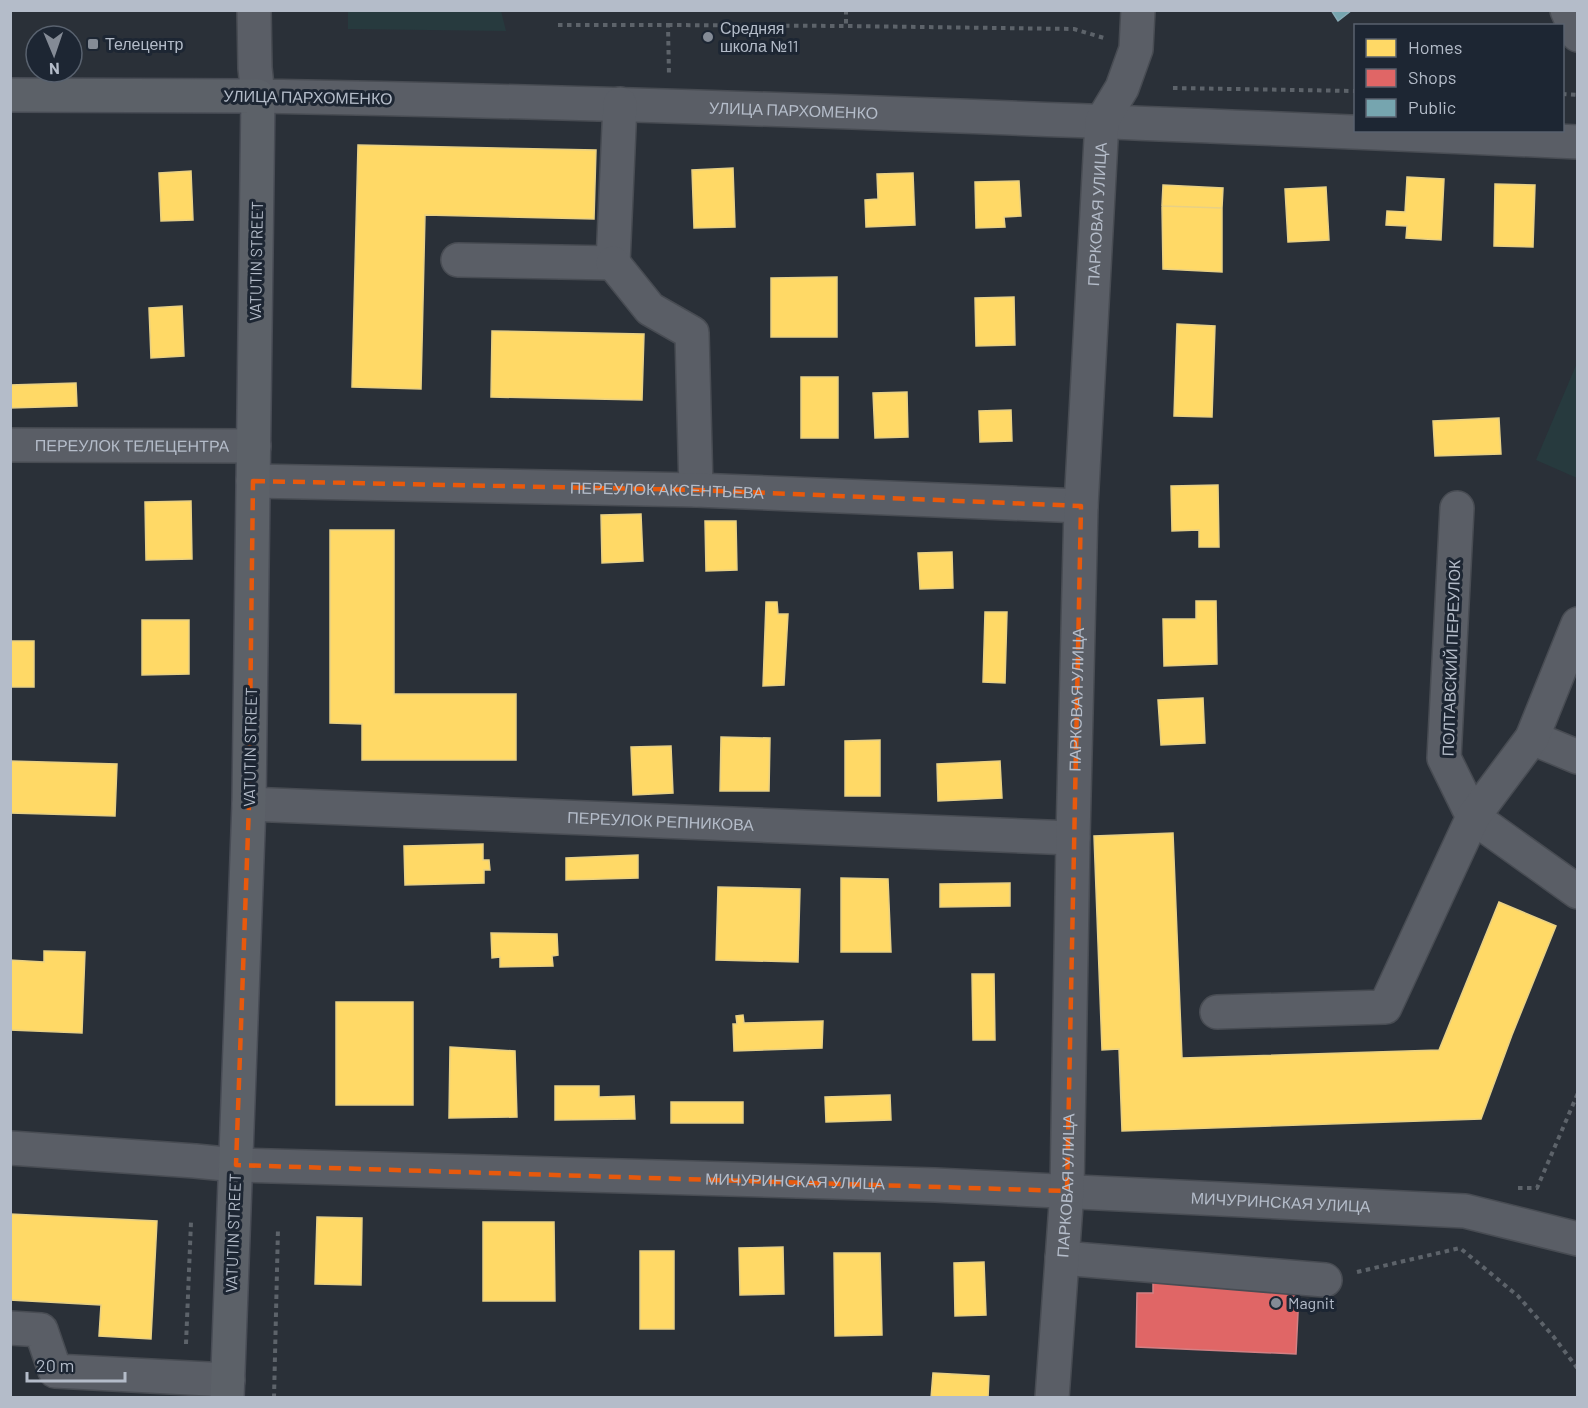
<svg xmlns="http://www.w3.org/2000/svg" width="1588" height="1408" font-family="Barlow,sans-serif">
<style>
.green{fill:#273a3e}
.homes{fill:#ffd966;stroke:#e8d084;stroke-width:1.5}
.shops{fill:#e06666;stroke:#d38084;stroke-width:1.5}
.public{fill:#76a5af;stroke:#89acb7;stroke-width:1.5}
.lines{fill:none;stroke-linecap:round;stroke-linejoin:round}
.minor-casing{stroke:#484c53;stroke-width:36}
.major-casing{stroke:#484c55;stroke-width:36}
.path{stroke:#5d636a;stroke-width:4;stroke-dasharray:4.5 4.5;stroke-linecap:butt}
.minor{stroke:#5a5e66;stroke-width:33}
.major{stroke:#5c6168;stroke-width:33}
.marked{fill:none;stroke:#e8590c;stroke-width:4.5;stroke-dasharray:12 8;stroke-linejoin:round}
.poi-dot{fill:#848b96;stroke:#1d2633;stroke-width:2}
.labels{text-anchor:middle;stroke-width:6;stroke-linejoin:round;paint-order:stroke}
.poi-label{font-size:16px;fill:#b4bcc9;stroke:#1d2633;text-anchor:start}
.street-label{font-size:16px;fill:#b4bcc9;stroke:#1d2633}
</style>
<rect width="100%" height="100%" fill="#2a3038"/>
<path class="green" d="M348 11H501L506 31 348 29Z
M1577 363V478L1536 460Z"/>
<path class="homes" d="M358 145 596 150 594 219 425 215 421 389 352 387Z
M733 168 735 227 694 228 692 170Z
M191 171 193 220 161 221 159 173Z
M913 173 915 225 866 227 865 200 878 199 877 174Z
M1407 177 1444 179 1441 240 1406 238 1407 226 1386 225 1387 211 1405 212Z
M1019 181 1021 216 1004 217 1005 227 976 228 975 182Z
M1495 184 1535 185 1533 247 1494 246Z
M1163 185 1223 188 1222 208 1162 206Z
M1326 187 1329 240 1288 242 1285 189Z
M1162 206 1222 208V272L1163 269Z
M837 277V337H771V278Z
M1014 297 1015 345 976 346 975 298Z
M182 306 184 356 151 358 149 308Z
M1177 324 1215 326 1212 417 1174 416Z
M492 331 644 334 642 400 491 397Z
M801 377H838V438H801Z
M76 383 77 406 10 408V385Z
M907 392 908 437 875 438 873 393Z
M1011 410 1012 441 980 442 979 411Z
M1499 418 1501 454 1435 456 1433 421Z
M1218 485 1219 547H1199V530L1172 531 1171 486Z
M191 501 192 559 146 560 145 502Z
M641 514 643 561 602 563 601 515Z
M705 521H736L737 570 706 571Z
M330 530H394V694H516V760H362V724L330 723Z
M952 552 953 588 920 589 918 553Z
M1196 601H1216L1217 664 1164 666 1163 619H1196Z
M766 602H777L778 614H788L784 685 763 686Z
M985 612H1007L1005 683 983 682Z
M142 620H189V674L142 675Z
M10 641H34V687H10Z
M1203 698 1205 743 1161 745 1158 700Z
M721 737 770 738 769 791H720Z
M880 740V796H845V741Z
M671 746 673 793 633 795 631 747Z
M10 761 117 764 115 816 10 813Z
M1000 761 1002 798 938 801 937 764Z
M1173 833 1182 1058 1439 1050 1499 902 1556 926 1512 1035 1481 1119 1122 1131 1119 1049 1102 1050 1094 836Z
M483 844V860H489L490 870H484V883L405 885 404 846Z
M638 855V878L566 880V858Z
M841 878 888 879 891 952H841Z
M1010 883V906L940 907V884Z
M718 887 800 889 798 962 716 960Z
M491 933 557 934 558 955 552 956 553 966 500 967V957L492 958Z
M44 951 85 952 82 1033 10 1030V960L44 962Z
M972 974H994L995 1040H973Z
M336 1002H413V1105H336Z
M743 1015 744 1023 823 1021 822 1048 734 1051 733 1024H737L736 1016Z
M450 1047 515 1051 517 1117 449 1118Z
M555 1086H599V1097L634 1096 635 1119 555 1120Z
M890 1095 891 1120 826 1122 825 1097Z
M671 1102H743V1123H671Z
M10 1214 157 1221 151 1339 99 1336 101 1305 10 1300Z
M317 1217 362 1218 361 1285 315 1284Z
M483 1222H554L555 1301H483Z
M783 1247 784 1294 740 1295 739 1248Z
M640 1251H674V1329H640Z
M834 1253H880L882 1335 835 1336Z
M984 1262 986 1315 955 1316 954 1263Z
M933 1373 989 1376 988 1398H931Z"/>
<path class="shops" d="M1153 1282 1299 1292 1296 1354 1136 1347 1137 1293H1153Z"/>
<path class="public" d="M1331 10H1352L1338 21Z"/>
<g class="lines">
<g class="minor-casing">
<g id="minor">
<path id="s1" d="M254 10 255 68 258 96C698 104 1138 122 1578 142"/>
<path d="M1567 10 1578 35"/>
<path d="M458 260 613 263 620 104"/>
<path d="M613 263 650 309 692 333 696 490"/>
<path id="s2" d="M10 445 254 446"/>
<path id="s3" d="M253 481 696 490 1081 506"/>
<path d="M1457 508 1444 758 1473 817 1578 892"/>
<path d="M1532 738 1578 757"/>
<path id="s4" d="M249 804 1073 838"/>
<path d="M1217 1012 1385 1007 1473 817 1532 738 1578 624"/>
<path id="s5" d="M10 1148 195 1161 236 1165 935 1185 1465 1211 1578 1239"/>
<path d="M1062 1258 1325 1280"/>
<path d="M10 1328 41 1330 55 1371 228 1380"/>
<path id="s6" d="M1052 1398 1067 1191 1073 838 1081 506 1102 121 1122 88 1136 49 1138 10"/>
</g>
</g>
<g class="major-casing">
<path id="major" d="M10 95 258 96 249 804 227 1398"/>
</g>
<path class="path" d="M846 10V26L1074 29 1104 38
M558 25H668L669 75
M668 25 846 26
M1173 88 1356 91
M1562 94 1578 95
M1518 1188H1537L1578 1093
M1357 1272 1460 1248 1518 1296 1553 1336 1578 1369
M186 1344 191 1222
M274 1398 278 1228"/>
<use href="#minor" class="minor"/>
<use href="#major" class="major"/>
</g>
<path class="marked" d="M253 481 696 490 1081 506 1067 1191 236 1165 249 804Z"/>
<g class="poi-dot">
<circle cx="708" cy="37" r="6"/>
<rect x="87" y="38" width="12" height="12" rx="3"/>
<circle cx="1276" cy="1303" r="6"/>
</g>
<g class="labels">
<g class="poi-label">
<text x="720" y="34">Средняя<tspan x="720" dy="18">школа №11</tspan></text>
<text x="105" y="50">Телецентр</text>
<text x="1288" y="1309">Magnit</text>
</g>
<g class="street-label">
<text transform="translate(308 97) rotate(1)" y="6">УЛИЦА ПАРХОМЕНКО</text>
<text dy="6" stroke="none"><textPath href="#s1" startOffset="622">УЛИЦА ПАРХОМЕНКО</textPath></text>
<text dy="6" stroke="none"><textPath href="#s6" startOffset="1185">ПАРКОВАЯ УЛИЦА</textPath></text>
<text transform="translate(256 261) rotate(-89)" y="6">VATUTIN STREET</text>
<text dy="6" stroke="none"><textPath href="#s2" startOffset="122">ПЕРЕУЛОК ТЕЛЕЦЕНТРА</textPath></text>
<text dy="6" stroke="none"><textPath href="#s3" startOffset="414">ПЕРЕУЛОК АКСЕНТЬЕВА</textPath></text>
<text transform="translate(1451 658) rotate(-88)" y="6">ПОЛТАВСКИЙ ПЕРЕУЛОК</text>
<text dy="6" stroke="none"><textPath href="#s6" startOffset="699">ПАРКОВАЯ УЛИЦА</textPath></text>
<text transform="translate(250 747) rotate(-89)" y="6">VATUTIN STREET</text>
<text dy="6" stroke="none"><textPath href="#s4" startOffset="412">ПЕРЕУЛОК РЕПНИКОВА</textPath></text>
<text dy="6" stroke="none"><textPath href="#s5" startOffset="786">МИЧУРИНСКАЯ УЛИЦА</textPath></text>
<text dy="6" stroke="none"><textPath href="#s6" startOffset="213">ПАРКОВАЯ УЛИЦА</textPath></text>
<text dy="6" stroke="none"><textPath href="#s5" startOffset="1272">МИЧУРИНСКАЯ УЛИЦА</textPath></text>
<text transform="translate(233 1233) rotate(-88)" y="6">VATUTIN STREET</text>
</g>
</g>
<rect width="1588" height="1408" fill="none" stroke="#b4bcc9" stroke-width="24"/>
<rect x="1354" y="24" width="210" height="108" fill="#1d2633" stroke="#59626f" stroke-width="1.5"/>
<rect x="1366" y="39" width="30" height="18" fill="#ffd966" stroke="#59626f" stroke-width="1.5"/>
<text x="1408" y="54" font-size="18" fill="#b4bcc9">Homes</text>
<rect x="1366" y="69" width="30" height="18" fill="#e06666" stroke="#59626f" stroke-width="1.5"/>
<text x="1408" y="84" font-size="18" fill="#b4bcc9">Shops</text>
<rect x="1366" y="99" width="30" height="18" fill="#76a5af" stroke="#59626f" stroke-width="1.5"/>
<text x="1408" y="114" font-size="18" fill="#b4bcc9">Public</text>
<g transform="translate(54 54) rotate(178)"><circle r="28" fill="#1d2633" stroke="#59626f" stroke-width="1.5"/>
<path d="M0-4.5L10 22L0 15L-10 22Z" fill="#848b96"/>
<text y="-9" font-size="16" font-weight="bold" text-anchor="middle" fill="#b4bcc9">N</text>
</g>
<path d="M27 1372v9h98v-9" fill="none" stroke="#b4bcc9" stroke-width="3"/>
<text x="36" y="1372" font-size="18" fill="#b4bcc9" stroke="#1d2633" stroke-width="4.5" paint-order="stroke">20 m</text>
</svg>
